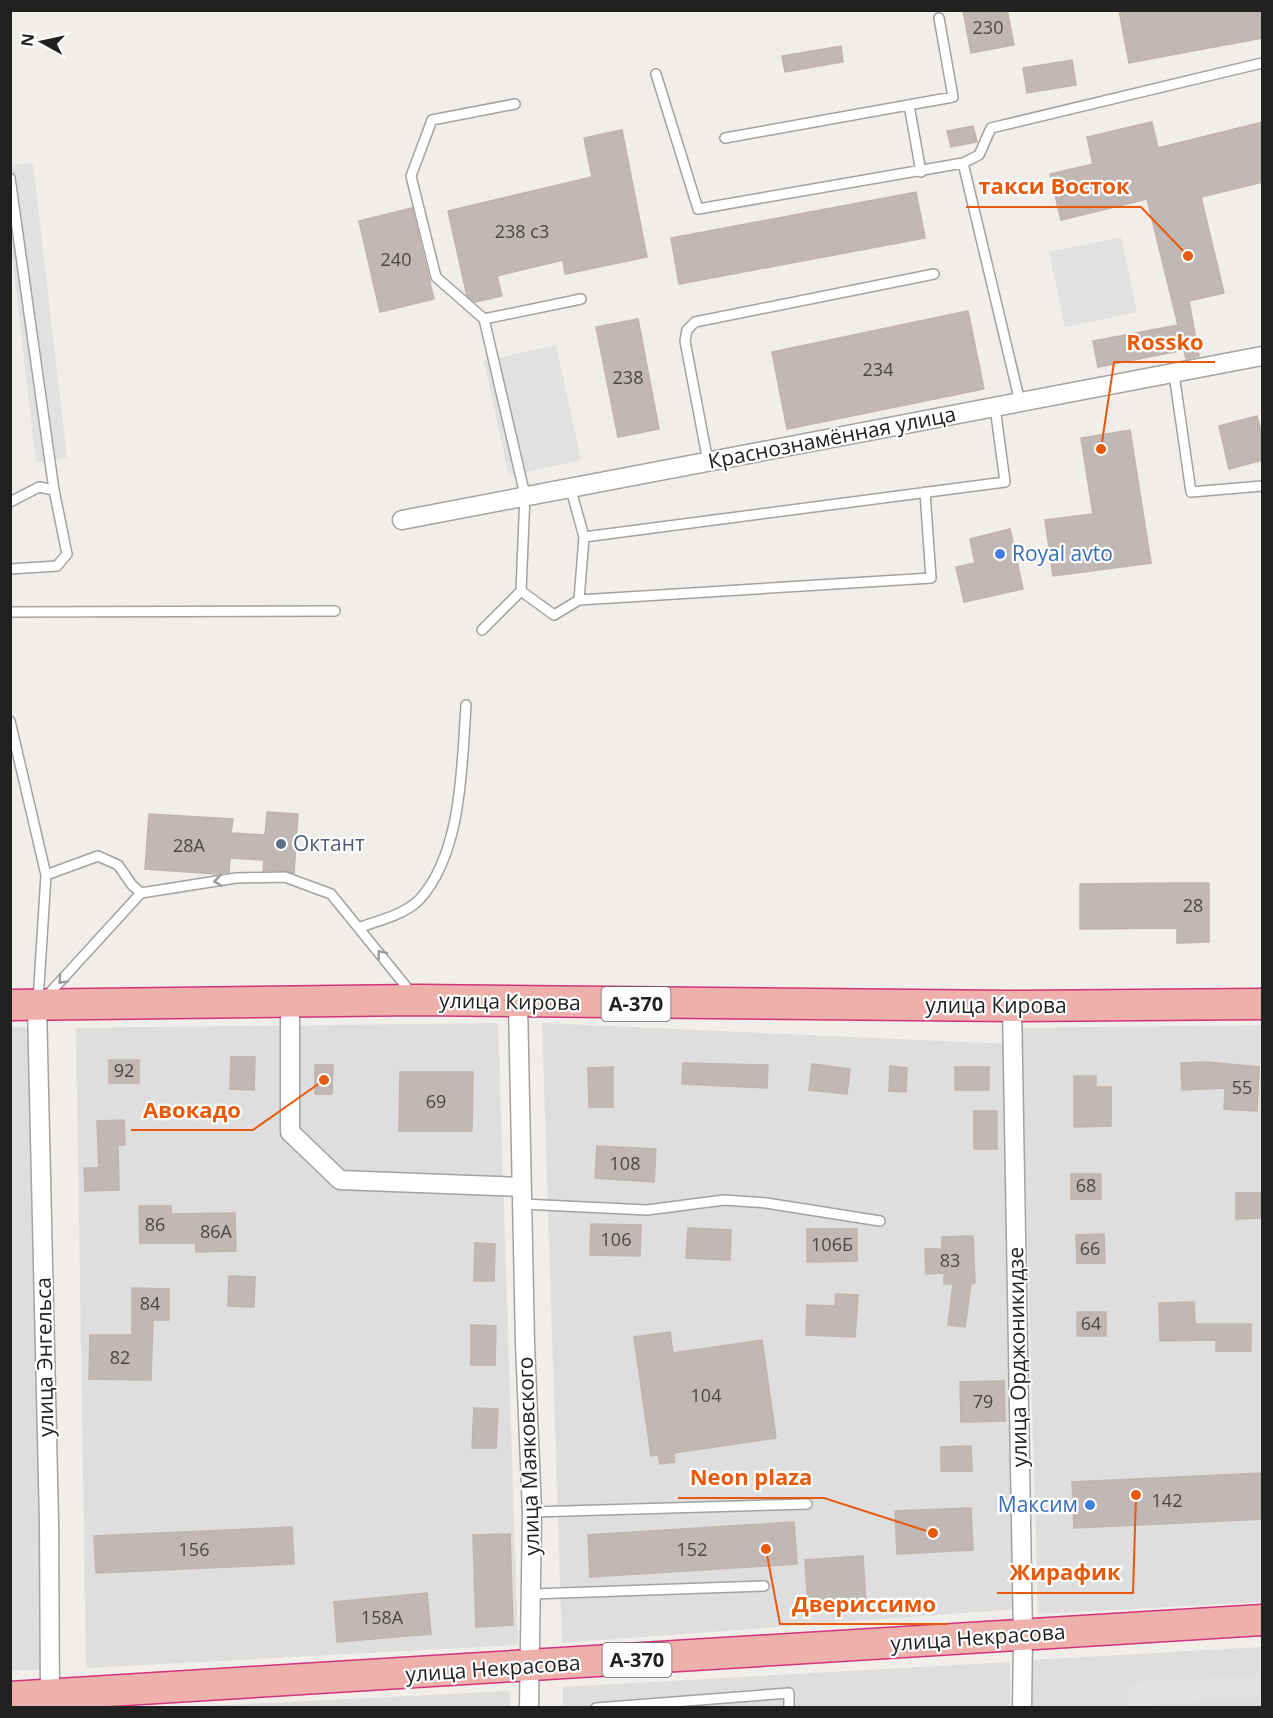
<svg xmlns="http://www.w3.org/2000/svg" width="1273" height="1718" font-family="'Open Sans',sans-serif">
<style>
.residential{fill:#dfdede}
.parking{fill:#e1e1e1}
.building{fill:#c1b8b5;stroke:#c2b2ab;stroke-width:1.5}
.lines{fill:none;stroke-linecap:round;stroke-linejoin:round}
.service-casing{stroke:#a2a2a2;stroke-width:12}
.minor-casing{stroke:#a2a2a2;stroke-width:21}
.trunk-casing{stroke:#d1337d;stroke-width:33}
.service{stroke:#fff;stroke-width:9}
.minor{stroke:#fff;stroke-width:18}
.trunk{stroke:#edb0aa;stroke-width:30}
.oneway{stroke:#9b9b9b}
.shop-dot{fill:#3f7fe0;stroke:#fff;stroke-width:2}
.service-dot{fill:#5c6f8a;stroke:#fff;stroke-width:2}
.labels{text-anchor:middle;stroke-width:4.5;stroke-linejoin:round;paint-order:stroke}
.number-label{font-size:18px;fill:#494746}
.shield{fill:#fff;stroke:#646464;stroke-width:1.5}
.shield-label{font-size:20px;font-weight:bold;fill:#212121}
.street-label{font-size:21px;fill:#212121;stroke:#fff}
.shop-label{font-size:21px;fill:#366cbe;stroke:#fff;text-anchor:start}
.service-label{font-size:21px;fill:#4e5e75;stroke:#fff;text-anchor:start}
.leader{fill:none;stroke:#e8590c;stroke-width:2}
.callout-dot{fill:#e8590c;stroke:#fff;stroke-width:2}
.callout-label{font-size:22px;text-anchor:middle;font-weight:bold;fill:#e8590c;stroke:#fff;stroke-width:4.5;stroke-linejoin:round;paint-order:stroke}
</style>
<rect width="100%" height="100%" fill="#f1ede8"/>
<path class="residential" d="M498 1023 518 1645 86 1668 76 1028Z
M542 1023 1009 1044 1017 1609 562 1643Z
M1262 1025V1602L1038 1614 1021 1028Z
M11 1027 31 1028 42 1670H11Z
M1262 1647V1707L1029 1708 1030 1660Z
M1010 1662V1707L563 1708V1687Z
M510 1691V1707H186Z"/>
<path class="parking" d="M33 163 67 458 36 462 11 246 10 165Z
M1121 237 1137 312 1065 327 1049 252Z
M556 345 581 460 509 476 484 361Z
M1262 1675V1698L1129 1706 1128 1683Z"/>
<path class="building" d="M963 10H1007L1014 45 971 53Z
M1119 10H1263V38L1129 63Z
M841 46 843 62 785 72 782 56Z
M1072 60 1076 85 1027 93 1023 68Z
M1152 122 1158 148 1263 122V182L1201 197 1224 293 1189 301 1199 356 1186 359 1184 350 1098 367 1093 341 1178 325 1147 199 1061 220 1050 174 1093 164 1087 137Z
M973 126 977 142 951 147 947 131Z
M622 130 647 257 565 274 563 260 497 276 502 296 475 302 467 296 448 211 592 177 584 138Z
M916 192 925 238 679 284 671 238Z
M412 208 434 299 380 312 359 221Z
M968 311 984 389 787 429 772 352Z
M638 319 659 429 618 437 596 327Z
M1257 416 1263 439V460L1229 469 1219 426Z
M1130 430 1151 563 1053 576 1045 520 1093 514 1081 438Z
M1010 529 1023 589 964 602 956 567 975 563 970 539Z
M267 812 298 814 294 873 285 870 263 871 264 860 230 858 229 872 216 874 145 869 149 814 233 819 231 833 265 835Z
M1176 883H1209V942L1177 943V928L1080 929V884Z
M231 1057H255L254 1090 230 1089Z
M109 1060H139V1083H109Z
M1207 1062 1259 1067 1257 1111 1224 1109 1225 1088 1182 1090 1181 1063Z
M683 1063 768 1065 767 1088 682 1084Z
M812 1064 850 1069 847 1094 809 1090Z
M315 1065H333L332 1094H315Z
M890 1066 907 1068 906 1092 889 1091Z
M613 1067V1107H589L588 1068Z
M955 1067H989V1090H955Z
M400 1072H473L472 1131H399Z
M1074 1076H1096V1087H1111V1126L1074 1127Z
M974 1111H997V1149H974Z
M124 1120 125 1145H118L119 1190 85 1191 84 1168H99L97 1121Z
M597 1146 656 1149 654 1182 595 1178Z
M1071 1174H1101V1199H1071Z
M1236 1193H1263V1218L1236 1219Z
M139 1206H171V1214L235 1213 236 1251 196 1252V1243H140Z
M591 1224 641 1225 640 1256 590 1255Z
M688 1228 731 1230 730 1260 686 1258Z
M807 1229H857V1261L807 1262Z
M1104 1234 1105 1263H1077L1076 1235Z
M973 1236 975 1283 971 1284 965 1327 948 1325 953 1284H944V1273L926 1274 925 1249H942V1237Z
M475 1243 495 1244 494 1281H474Z
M229 1276 255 1277 254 1307 228 1306Z
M132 1288 169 1289V1320H153L151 1380 89 1379 90 1335H132Z
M836 1294 858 1295 855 1337 806 1335 807 1305 835 1306Z
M1194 1302 1195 1324H1251V1351H1216V1340L1160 1341 1159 1303Z
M1077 1312H1106V1336H1077Z
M471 1325 496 1326 495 1365H471Z
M670 1332 673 1353 762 1340 776 1438 674 1453 675 1462 660 1464 658 1455 651 1456 634 1337Z
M1004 1381 1005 1421 961 1422 960 1382Z
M474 1408 498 1409 496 1448H472Z
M971 1446 972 1471H941V1447Z
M1263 1473V1519L1074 1528 1072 1482Z
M971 1508 973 1550 897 1554 895 1511Z
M794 1522 797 1564 590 1577 588 1535Z
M292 1527 294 1564 96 1573 94 1536Z
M510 1534 513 1625 476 1627 473 1535Z
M863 1556 866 1605 808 1608 805 1560Z
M427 1593 431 1634 337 1642 334 1602Z"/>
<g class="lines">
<g class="service-casing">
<path id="service" d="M656 74 698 209 963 163
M515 104 432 120 411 176 436 277 484 319 525 495 521 591
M909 105 921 172
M725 138 953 97 939 18
M10 178 54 490 67 554 57 566 10 569
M484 319 581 299
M1174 374 1191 492 1262 486
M1020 402 963 163 979 155 991 128 1262 63
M708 462 685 341 687 330 695 322 934 274
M570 486 584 537 579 600 931 578 925 492
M10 502 39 487 54 490
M584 537 1005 482 995 407
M10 612 335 611
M482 630 521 591 554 615 579 600
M10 721 46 875 38 1001
M46 875 98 856 118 865 132 885 141 893
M360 927C379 921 405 914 419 900 462 854 462 765 466 705
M45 998 141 893 236 878 285 877 331 894 413 995
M522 1204 647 1210 724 1200 766 1203 880 1221
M532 1512 807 1504
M532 1594 764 1586
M596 1708 789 1693V1708"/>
</g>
<g class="minor-casing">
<path id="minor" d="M402 520 1262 356
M290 1002V1132L340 1180 522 1187
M518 1003 525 1343 532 1512 529 1708
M37 1006 49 1522 50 1703
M1012 1006 1023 1635 1022 1708"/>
</g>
<g class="trunk-casing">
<path id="trunk" d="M10 1005 417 1000 1012 1006 1262 1004
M10 1697 1262 1620"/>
</g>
<use href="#service" class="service"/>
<use href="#minor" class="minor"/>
<use href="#trunk" class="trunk"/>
</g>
<defs><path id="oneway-chevron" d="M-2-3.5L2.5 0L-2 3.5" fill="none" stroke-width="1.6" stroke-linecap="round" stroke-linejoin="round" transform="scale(1.5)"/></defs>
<g class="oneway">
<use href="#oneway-chevron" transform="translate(218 881) rotate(171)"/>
<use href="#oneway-chevron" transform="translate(381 954) rotate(-128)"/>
<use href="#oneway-chevron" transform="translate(62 980) rotate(133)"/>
</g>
<g class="shop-dot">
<circle cx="1000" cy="554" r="6"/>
<circle cx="1090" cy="1505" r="6"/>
</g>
<circle class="service-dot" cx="281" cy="844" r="6"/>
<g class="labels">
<g class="number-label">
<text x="988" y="34">230</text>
<text x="522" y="238">238 с3</text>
<text x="396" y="266">240</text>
<text x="878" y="376">234</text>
<text x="628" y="384">238</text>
<text x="189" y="852">28А</text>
<text x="1193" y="912">28</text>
<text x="124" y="1077">92</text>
<text x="1242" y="1094">55</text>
<text x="436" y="1108">69</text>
<text x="625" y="1170">108</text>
<text x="1086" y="1192">68</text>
<text x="155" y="1231">86</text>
<text x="216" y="1238">86А</text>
<text x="616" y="1246">106</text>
<text x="832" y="1251">106Б</text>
<text x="1090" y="1255">66</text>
<text x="950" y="1267">83</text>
<text x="150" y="1310">84</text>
<text x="1091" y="1330">64</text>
<text x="120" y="1364">82</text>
<text x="706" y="1402">104</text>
<text x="983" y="1408">79</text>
<text x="1167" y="1507">142</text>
<text x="194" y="1556">156</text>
<text x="692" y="1556">152</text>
<text x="382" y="1624">158А</text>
</g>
<g class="shield">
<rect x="601.5" y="987" width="69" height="34" rx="4.5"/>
<rect x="602.5" y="1643" width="69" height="34" rx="4.5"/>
</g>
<g class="shield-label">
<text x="636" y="1011">А-370</text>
<text x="637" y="1667">А-370</text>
</g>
<g class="street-label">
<text transform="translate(832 438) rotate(-11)" y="7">Краснознамённая улица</text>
<text transform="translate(510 1002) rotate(1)" y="7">улица Кирова</text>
<text x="996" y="1013">улица Кирова</text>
<text transform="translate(45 1357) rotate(-91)" y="7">улица Энгельса</text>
<text transform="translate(1018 1357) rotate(-91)" y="7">улица Орджоникидзе</text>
<text transform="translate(529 1456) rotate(-92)" y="7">улица Маяковского</text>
<text transform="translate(978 1638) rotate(-4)" y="7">улица Некрасова</text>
<text transform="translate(493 1669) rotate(-4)" y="7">улица Некрасова</text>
</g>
<g class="shop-label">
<text x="1012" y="561">Royal avto</text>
<text x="1078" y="1512" text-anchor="end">Максим</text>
</g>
<g class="service-label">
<text x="293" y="851">Октант</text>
</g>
</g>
<path class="leader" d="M1188 256L1141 207H966M1101 449L1114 362H1215M324 1080L253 1130H131M933 1533L824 1498H678M1136 1495L1133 1593H997M766 1549L780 1624H948"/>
<g class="callout-dot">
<circle cx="1188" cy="256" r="6"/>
<circle cx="1101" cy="449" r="6"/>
<circle cx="324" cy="1080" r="6"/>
<circle cx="933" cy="1533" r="6"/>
<circle cx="1136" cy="1495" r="6"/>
<circle cx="766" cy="1549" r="6"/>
</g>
<g class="callout-label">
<text x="1054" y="194">такси Восток</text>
<text x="1165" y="350">Rossko</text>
<text x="192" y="1118">Авокадо</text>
<text x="751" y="1485">Neon plaza</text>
<text x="1065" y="1580">Жирафик</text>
<text x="864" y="1612">Двериссимо</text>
</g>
<rect width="1273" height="1718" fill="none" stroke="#212121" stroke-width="24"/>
<g transform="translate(42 42) rotate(278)" stroke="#ffffff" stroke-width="4.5" paint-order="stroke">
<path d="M0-4.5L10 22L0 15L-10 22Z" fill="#212121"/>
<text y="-9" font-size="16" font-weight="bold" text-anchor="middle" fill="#212121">N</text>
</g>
</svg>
